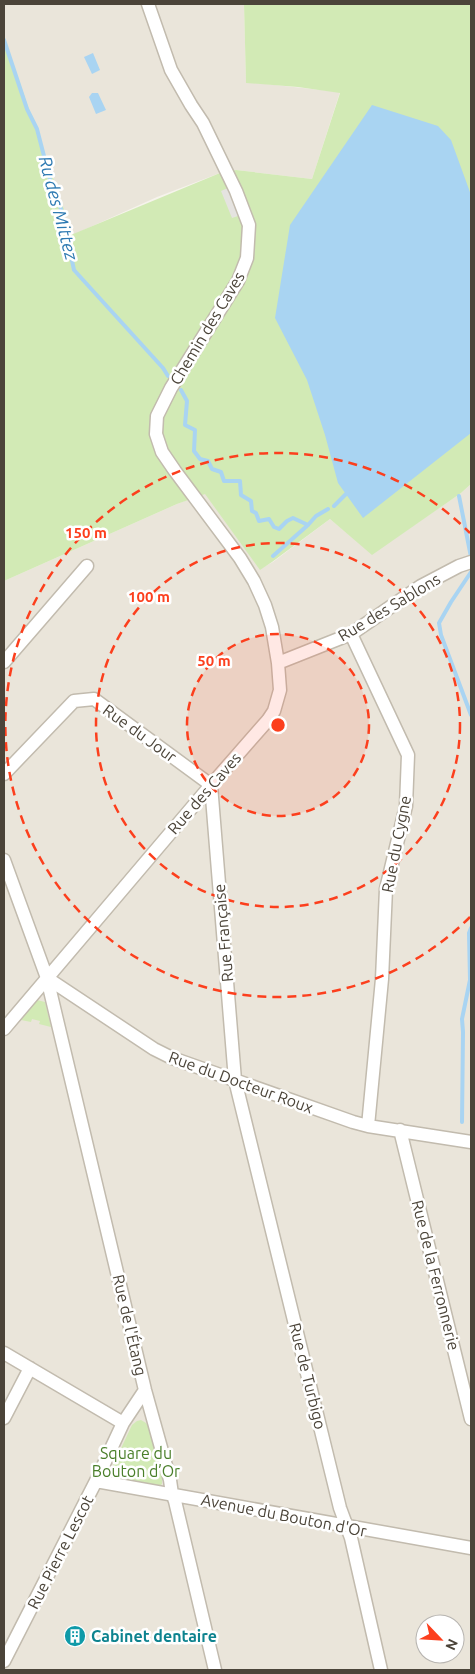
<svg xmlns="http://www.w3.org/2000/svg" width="475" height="1674" font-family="Ubuntu,sans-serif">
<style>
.residential{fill:#eae5da;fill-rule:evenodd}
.green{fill:#d2eab5}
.parking{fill:#e5e3e0}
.water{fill:#a9d4f2}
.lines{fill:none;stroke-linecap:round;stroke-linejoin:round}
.stream{stroke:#a9d4f2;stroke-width:4}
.minor-casing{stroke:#c2bbae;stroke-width:15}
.minor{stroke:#fff;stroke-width:12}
.ring{fill:none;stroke:#fc3f1d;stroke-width:2.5;stroke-dasharray:9 6}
.labels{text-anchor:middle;stroke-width:5;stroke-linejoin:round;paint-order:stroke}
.street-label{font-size:16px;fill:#4b4439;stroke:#fff}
.park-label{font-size:16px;fill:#4a7f2a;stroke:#fff}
.culture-label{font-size:16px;font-weight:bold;fill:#0d838f;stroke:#fff;text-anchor:start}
.water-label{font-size:18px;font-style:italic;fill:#2e7ab2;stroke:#fff}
.centre{fill:#fc3f1d;stroke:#fff;stroke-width:2.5}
.ring-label{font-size:15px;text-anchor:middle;font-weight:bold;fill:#fc3f1d;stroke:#fff;stroke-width:5;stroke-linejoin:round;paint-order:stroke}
</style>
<rect width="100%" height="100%" fill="#f6f3ec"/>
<path class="residential" d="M4 4H244L246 82 340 92 312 179 236 170 220 173 157 197 66 238 64 209 4 37Z
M471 484V1670H4V581L177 504 205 493 260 569 273 562 330 519 372 554 461 493ZM425 1624H455V1654H425Z"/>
<path class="green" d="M244 4H471V484L461 493 372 555 330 519 272 562 260 570 205 494 177 504 4 581V37L64 209 66 237 220 173 236 170 312 179 340 93 298 87 246 83Z
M37 1000 45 1002 51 1027 39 1024 40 1021 32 1019 31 1022 21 1020Z
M141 1420 146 1423 149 1428 162 1477V1484L158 1487 112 1478 109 1474 132 1425 137 1421Z"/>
<path class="parking" d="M230 187 241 215 232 218 221 191Z"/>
<path class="water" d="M93 53 100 70 92 74 84 57Z
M92 93H98L106 110 96 114 89 97Z
M372 105 438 126 451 140 471 195V433L363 518 338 483 325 435 307 380 275 318 290 225Z"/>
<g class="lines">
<path class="stream" d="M4 40 27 109 37 129 51 183 61 209 74 270 163 368 168 376
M181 390 187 401 185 425 195 430 194 451 200 459 208 461 212 469 221 472 224 481H240L241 495 251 501 252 511 256 513 259 521 269 519 274 527 279 529 287 521 293 518 308 525 316 516 328 509
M459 496 471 557
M334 506 348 492
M273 556 308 525
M471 572 451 602 439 623 441 635 471 715
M462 1122 463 1032 462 1019 470 980 469 933 471 928"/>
<g class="minor-casing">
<path id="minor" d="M351 634 408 755 406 806 386 889 382 979 368 1126
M4 662 87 566
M278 663 351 634 421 586 459 566 471 562
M4 774 74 701 94 699 211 785 235 1080 340 1508 351 1538 381 1670
M4 860 47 978 154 1049 172 1058 353 1122 368 1126 471 1142
M47 978 145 1390 170 1480 172 1494 175 1501 215 1670
M4 1029 211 785 268 720 274 711 280 690 278 663 272 627 265 605 254 581 240 558 175 471 162 452 156 434 157 416 171 388 238 281 247 258 249 225 236 191 203 123 191 105 171 70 148 4
M400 1130 471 1419
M4 1353 123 1423
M4 1418 30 1368
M96 1481 471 1548
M4 1661 96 1481 123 1423 145 1390"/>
</g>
<use href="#minor" class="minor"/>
</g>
<circle cx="278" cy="725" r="91" fill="#fc3f1d" fill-opacity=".12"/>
<g class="ring">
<circle cx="278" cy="725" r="91"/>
<circle cx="278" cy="725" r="182"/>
<path d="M470 917A272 272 0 1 1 470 533"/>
</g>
<defs>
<g id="building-disc" transform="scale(1.125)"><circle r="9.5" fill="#0f9aa8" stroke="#fff"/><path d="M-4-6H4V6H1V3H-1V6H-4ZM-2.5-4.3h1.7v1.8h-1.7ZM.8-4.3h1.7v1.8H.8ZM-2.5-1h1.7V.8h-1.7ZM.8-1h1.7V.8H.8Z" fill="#fff"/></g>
</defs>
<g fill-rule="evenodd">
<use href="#building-disc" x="75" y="1636"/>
</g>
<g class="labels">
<g class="street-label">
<text transform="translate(207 328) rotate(-59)" y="6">Chemin des Caves</text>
<text transform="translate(389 607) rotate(-31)" y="6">Rue des Sablons</text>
<text transform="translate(140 733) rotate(36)" y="6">Rue du Jour</text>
<text transform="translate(204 793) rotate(-49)" y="6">Rue des Caves</text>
<text transform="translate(396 844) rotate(-79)" y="6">Rue du Cygne</text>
<text transform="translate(223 933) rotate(-95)" y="6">Rue Française</text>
<text transform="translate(241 1082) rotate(20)" y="6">Rue du Docteur Roux</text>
<text transform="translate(436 1275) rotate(76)" y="6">Rue de la Ferronnerie</text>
<text transform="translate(130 1325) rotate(77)" y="6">Rue de l'Étang</text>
<text transform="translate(308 1376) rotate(76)" y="6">Rue de Turbigo</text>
<text transform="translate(284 1515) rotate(11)" y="6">Avenue du Bouton d'Or</text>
<text transform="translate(60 1552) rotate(-63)" y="6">Rue Pierre Lescot</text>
</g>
<g class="park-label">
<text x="136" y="1459">Square du<tspan x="136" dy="18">Bouton d’Or</tspan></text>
</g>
<g class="culture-label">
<text x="91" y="1642">Cabinet dentaire</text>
</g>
<g class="water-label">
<text transform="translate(58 208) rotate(75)" y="6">Ru des Mittez</text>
</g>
</g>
<circle cx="278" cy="725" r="8" class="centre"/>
<g class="ring-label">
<text x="86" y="538">150 m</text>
<text x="149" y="602">100 m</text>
<text x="214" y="666">50 m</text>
</g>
<rect width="475" height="1674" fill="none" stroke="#4b4439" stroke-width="10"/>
<g transform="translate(440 1639) rotate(115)"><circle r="24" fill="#ffffff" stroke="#b7b4b0"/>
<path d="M0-4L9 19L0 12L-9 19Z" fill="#fc3f1d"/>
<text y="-8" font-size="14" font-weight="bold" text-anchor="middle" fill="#4b4439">N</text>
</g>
</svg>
